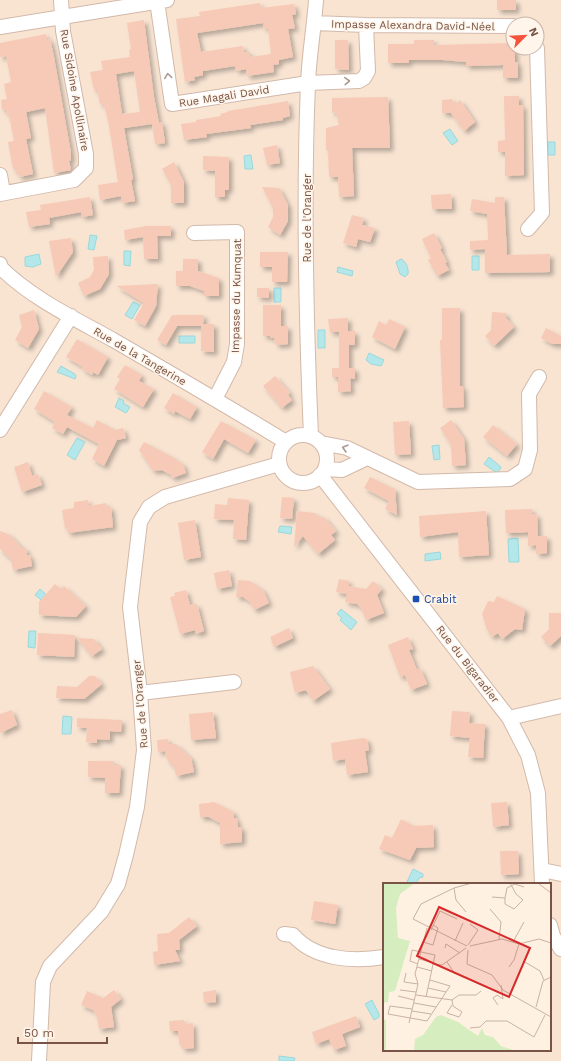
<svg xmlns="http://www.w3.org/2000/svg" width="561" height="1061" font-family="'Work Sans',sans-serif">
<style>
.residential{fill:#f9e4d2;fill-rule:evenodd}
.water{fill:#b4e7ea;stroke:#9ad8dc}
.building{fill:#f6cab7;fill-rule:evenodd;filter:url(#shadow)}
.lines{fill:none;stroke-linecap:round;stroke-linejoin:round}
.street-casing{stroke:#d2b9aa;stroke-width:16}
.street{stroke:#fff;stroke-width:14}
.oneway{stroke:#ae9890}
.transit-dot{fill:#1a4fb4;stroke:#fff5ea;stroke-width:1.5}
.labels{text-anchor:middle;stroke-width:3;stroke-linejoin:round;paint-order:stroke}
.street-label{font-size:11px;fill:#785346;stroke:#fff5ea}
.transit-label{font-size:11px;fill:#164399;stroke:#fff5ea;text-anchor:start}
.inset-road{fill:none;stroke:#c8b2a4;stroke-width:1}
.view{fill:#d62828;fill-opacity:0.15;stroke:#d62828;stroke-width:2}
.inset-edge{fill:none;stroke:#785346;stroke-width:2}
</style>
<defs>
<filter id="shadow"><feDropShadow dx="3.5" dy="3.5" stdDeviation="2" flood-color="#0004"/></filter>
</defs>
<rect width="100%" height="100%" fill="#fef1e2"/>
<path class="residential" d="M0 0H561V1061H0ZM513 24H537V48H513ZM384 884H550V1050H384Z"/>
<path class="water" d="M450 129 458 141 452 145 443 133Z
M548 142H555V155H548Z
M251 155 253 169H245L244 156Z
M90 235 97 236 94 250 88 249Z
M124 251H131L130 266 124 265Z
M39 254 41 264 33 267 25 266V257Z
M472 256H479V270H472Z
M401 259C406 261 409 269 408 274L405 277 400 274 396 262Z
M338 267 353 271 352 276 337 272Z
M274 288H281V302H274Z
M133 302 140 305 132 319 125 315Z
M318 330H325V348H318Z
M179 336H195V343H179Z
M369 353 384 360 381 366 371 364 366 360Z
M61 366 75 374 76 376 75 379 57 372Z
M119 398 124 401 123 403 130 407 126 413 115 407Z
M77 438 85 442 75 460 67 455Z
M439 445 440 459 434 460 432 446Z
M489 457 500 466 501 468 497 473 484 464Z
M280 526 292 527 291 534 278 532Z
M518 538 519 562H509L508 539Z
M440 552 441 559 425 561V554Z
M40 589 50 598 45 603 35 595Z
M341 609 357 622 351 630 340 620 342 618 337 614Z
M29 631H36L35 648 28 647Z
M63 716 72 717 71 734H62Z
M413 869 423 874V877L419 878 416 884H406Z
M372 1000 379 1014V1017L374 1020 365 1004Z
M279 1056 295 1058 294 1061H279Z"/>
<path class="building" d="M497 0H516V10H497Z
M260 3 261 8 294 4 296 14 292 15 295 28 288 29 293 57 279 60V64L273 65 274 72 247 76 246 69 236 71 235 66 203 71V75L194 77 195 80 185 82 176 19 200 16 199 12ZM263 23 264 29 268 28 271 54 250 57V52H244L243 46 201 52 197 33Z
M144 20 154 97 159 123 162 122 165 143 155 144 152 124 124 128 133 179 131 180 135 201 122 203 121 196 100 200 98 185 118 182 108 120 103 103 100 104 97 90H94L90 72 103 70 101 61 130 57 129 50 131 49 127 23ZM134 71 140 112 122 114 116 74Z
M46 34 47 40 50 39 54 57 71 153V160L69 161 71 170 54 173 45 108 26 112 31 138 26 139 33 174 19 177 18 172 16 173 15 169H13L8 142 14 141 9 115 7 116 6 109 2 110 1 100 7 99 4 84 11 82 6 56 0 57V43Z
M335 40H348L349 70 335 69Z
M414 40H434V45L513 43V50H515V62H518V78H503V65L466 66V62L443 60H409V63H388V44H414Z
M504 96H519V105H523L524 175 505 176V152H498V141L505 140Z
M388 97 390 148H352L354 196 339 197 338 177H329L328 150H326V128L339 125 336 112 332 113V98Z
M452 99 455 104 460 100 475 122 464 131 451 113H442V100Z
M288 101 290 116 283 118V120L250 125 251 128 206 134 207 137 184 140 181 124 196 122V120L221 116 220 114 228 112V111Z
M277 145 280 163 267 165 263 148Z
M203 156 229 157V190H225V197H215V171L203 170Z
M174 162 184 182V203H171V185L162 169Z
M262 187 279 188 288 205V221L280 235 268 227 273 217V208Z
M451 194 452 209H432L431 195Z
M90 197 93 215 82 217 81 212 49 218 50 224 29 227 26 212 41 210 40 205Z
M495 197H504L507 255 550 254V272L485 273V249L470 250V241L488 240 487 214 470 211 472 199 495 203Z
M352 215 364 218 362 225 375 228 370 242 358 239 356 247 343 243Z
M146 226H171V236H157L158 259H144L143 237 125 240 124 230Z
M434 233 442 248 440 249 447 262 445 263 449 270 437 276 428 260 431 258 422 239Z
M71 238 73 252 56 277 49 241Z
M260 252H288L287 282H272V267H260Z
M108 256 109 274 100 289 84 296 78 283 90 277 94 270 93 257Z
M183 259H198V271L219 278V296H204V291L190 286H176V271H183Z
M158 284 156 306 145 326 134 320 144 303 116 286Z
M257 288H269V298L257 297Z
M263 305H281V326H288V344L276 345 274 338H270V336H263Z
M442 308H460V386H463L464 407 443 408 440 340H442Z
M34 310 39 329 28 348 15 340 22 327 19 315Z
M492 312 506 313V318L514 327 494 346 485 336 491 330Z
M172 315H204L203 324H214V352L201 351V326H177L166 345 157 340Z
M348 318V331H355V345H349V368H355V379L350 378 351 391 338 392V377H332V368H339V332H330L328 319Z
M389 319 405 327 395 349 372 337 379 321 386 325Z
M546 328 561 336V344H552L541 338Z
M77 339 108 357 98 375 93 372 92 375 82 369 83 367 66 357Z
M125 365 142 375 139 381 154 389 143 407 114 389 120 379 117 377Z
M275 376 290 393 288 395 292 400 282 408 263 386Z
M44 391 72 407 67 415 93 428 97 420 115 430 123 428 126 438 117 440 104 466 92 459 99 444 67 427 63 434 52 428 55 422 34 409Z
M173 393 197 407 190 419 175 411 174 414 164 408Z
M451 420 464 439 466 465 452 466 451 445 440 428Z
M221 421 256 440 248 453 224 439 213 459 202 452Z
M409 421 411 454 395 455 393 422Z
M493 425 517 444 507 456 483 437Z
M144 442 176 459V460L183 464 186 473 172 478 171 475 162 470 153 471 139 450Z
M28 462 32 476 38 474 42 485 22 492 14 467Z
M370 477 395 489 397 515 385 509 389 501 364 488Z
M282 497 294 498 292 519 280 518Z
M228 498 249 500 246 540 233 539 234 520 214 519 215 504 227 505Z
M88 500 89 506 106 503 107 507H111L113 527 68 533 67 528 65 529 62 510 74 508V502Z
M532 509V514H537L538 536H547V553L536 554V545L528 546V532L506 533 505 510Z
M297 511 315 513 320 519 323 516 336 531 331 535 335 540 318 554 303 536 294 547Z
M486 511 489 555 459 557 458 532 420 537 419 516Z
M195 520 201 557 184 560 178 523Z
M0 531 10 535 22 548H26L27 555H30L32 566 13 570 11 559 0 549Z
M229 570 232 586 217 589 214 573Z
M339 579 349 581V586L366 589 373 581 382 589 377 595 384 613 366 620 361 608 357 604 345 602 347 594 336 592Z
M238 580 250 581 263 590 269 603 254 610 250 602 243 597H236Z
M55 584 61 589 64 586 86 606 76 617 39 615V602Z
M186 590 190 605 197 604 204 631 196 634 195 630 180 634 170 597 175 596 174 593Z
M497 596 525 609 522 630 515 629 502 639 498 633 492 637 487 630 482 614 488 601 494 602Z
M549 613H561V636L550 646 541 637 549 629Z
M289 628 293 638 274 647 270 637Z
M38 633 75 635 74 657 37 655Z
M408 637 413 649 409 650 417 670 420 668 427 684 411 690 405 675 400 677 388 645Z
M77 638 94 639 102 649 92 656Z
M313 666 330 689 313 701 306 690 295 693 290 672Z
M89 676H95L102 684 84 699 56 698 57 686 77 687Z
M12 710 17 725 0 733V714Z
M452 711 470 712 469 723 485 724 483 758 468 757 470 738 450 736Z
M213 712 216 738 191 740 189 714Z
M77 718 122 720 121 732 110 731V740L97 739V743L86 742 87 728 77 727Z
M363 738 367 739 369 750 365 751 368 772 347 775 345 759 333 761 331 743Z
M168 739 169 744H176L191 758 194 772 176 776 174 767 166 758 165 751 158 752 157 740Z
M88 761H114V765H121L119 793H105V778L88 777Z
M214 802 234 812V818H237L238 827H242V842L220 844V823L209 817H200L199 804Z
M507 802 509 825 493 827 491 803Z
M401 819 414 826 433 825 434 847 416 848 410 860 379 849 385 835 392 838Z
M500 851H518L519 874 501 875Z
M314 901 338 905 335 924 311 920Z
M189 917 197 926 179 940 180 950H175L180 961 154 965 153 952 158 951 157 934 169 933Z
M114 990 121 999 111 1007 114 1027 99 1029 97 1017 93 1010 81 1005 87 991 103 998Z
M216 990V1002L204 1003 203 992Z
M356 1016 360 1027 342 1034 346 1046 334 1050 329 1039 316 1044 312 1032Z
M184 1020 185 1024 193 1023 194 1048 182 1049V1044H179L178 1031H170L169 1021Z"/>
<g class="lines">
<g class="street-casing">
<path id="street" d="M157 1 172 104 308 83 359 81 364 78 368 71 366 25
M314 23 366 25 513 26
M0 27 167 0
M0 175 3 193
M0 194 74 180 86 168V154L63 31 61 0
M528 229 542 213 537 48
M194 233 237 232V344L234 362 215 399
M0 264V267C32 299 76 319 115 341 172 374 229 407 286 442
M0 430 71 316
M279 459a24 24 0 1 1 48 0a24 24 0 1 1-48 0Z
M311 436C306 319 303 201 308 84 309 56 314 28 316 0
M321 443 347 448 418 482 510 479 525 469 530 450 529 394 539 377
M325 469 342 470 367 458
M320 475 509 718 528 755 538 793 542 884
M140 693 234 682
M509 718 561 706
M542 870 561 874
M550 925 553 936 561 949
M284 934 293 935C315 960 353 962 384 957
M39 1061 43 982 50 966 101 912 118 884 126 855 137 807 144 750 140 693 130 607 140 522 149 507 165 497 279 464"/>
</g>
<use href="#street" class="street"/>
</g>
<defs><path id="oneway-chevron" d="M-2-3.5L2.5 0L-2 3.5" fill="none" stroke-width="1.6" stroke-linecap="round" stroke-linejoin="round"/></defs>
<g class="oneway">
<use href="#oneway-chevron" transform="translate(168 76) rotate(-98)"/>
<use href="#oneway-chevron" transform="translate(347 81) rotate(-3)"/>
<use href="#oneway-chevron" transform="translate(345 448) rotate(-164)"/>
</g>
<rect class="transit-dot" x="412" y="595" width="8" height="8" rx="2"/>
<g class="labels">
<g class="street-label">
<text transform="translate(413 25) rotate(1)" y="4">Impasse Alexandra David-Néel</text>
<text transform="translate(75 90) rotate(80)" y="4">Rue Sidoine Apollinaire</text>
<text transform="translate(224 96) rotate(-9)" y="4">Rue Magali David</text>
<text transform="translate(307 218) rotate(-90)" y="4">Rue de l'Oranger</text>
<text transform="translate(236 296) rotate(-89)" y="4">Impasse du Kumquat</text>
<text transform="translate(140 356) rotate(30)" y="4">Rue de la Tangerine</text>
<text transform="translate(468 664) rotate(52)" y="4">Rue du Bigaradier</text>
<text transform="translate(140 704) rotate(-95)" y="4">Rue de l'Oranger</text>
</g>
<g class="transit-label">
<text x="424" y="603">Crabit</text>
</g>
</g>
<g transform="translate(383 883)">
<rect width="168" height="168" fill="#fef1e2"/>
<path d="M0 0H32L17 11 13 25 15 55 27 58 12 108 6 109 5 119 0 120ZM58 132 75 139 95 153 99 145 102 152 110 154 118 163 133 168H31L32 156 40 152 53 134ZM0 136 3 137V168H0Z" fill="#d6edbf"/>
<path class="inset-road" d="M155 0 168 10M71 5 73 17 83 29M109 14 122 15 124 5 132 1 141 4M122 15V21L131 26 140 17 133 11 127 0M107 26 118 39 116 56M48 47 57 28 74 36M72 58 80 40M40 59 50 62 55 45 50 42M130 59 141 39M85 62 95 47 87 41M84 63 30 36 38 21 71 5 89 0M87 63 119 56 136 61 156 56 168 60M62 65 63 61 77 70M85 67 84 81 109 92 120 107 168 134M36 76 51 80M64 79 72 91M142 79 157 88 161 97M35 81 27 78 29 67 52 72 43 114M50 81 59 82 83 65M34 84 49 88M126 84 131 77 136 61M23 90 21 99 35 101M45 105 63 109M17 107 33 109M33 112 69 117 76 112H93L98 108M15 113 31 117M69 117 70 123 79 129 76 134 64 130 69 122M31 120 53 124M115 122 110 115 114 112 120 116 118 102M153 124 160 98 168 94M29 126 7 123 5 131 44 138 67 103 47 97M29 128 48 131M26 140 35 101 32 91 44 45M87 145 97 144 103 138H124L151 154 162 132"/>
<path class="view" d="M56 24 147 65 126 114 34 73Z"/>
<rect width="168" height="168" class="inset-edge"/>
</g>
<g transform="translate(525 36) rotate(66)"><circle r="19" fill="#fff5ea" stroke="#c9b4a8"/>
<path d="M0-3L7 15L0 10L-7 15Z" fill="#f4543b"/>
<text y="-6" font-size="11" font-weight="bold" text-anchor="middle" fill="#785346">N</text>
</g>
<path d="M18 1037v6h89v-6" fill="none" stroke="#785346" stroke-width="2"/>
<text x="24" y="1037" font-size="12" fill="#785346" stroke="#fff5ea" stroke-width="3" paint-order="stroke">50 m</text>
</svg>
